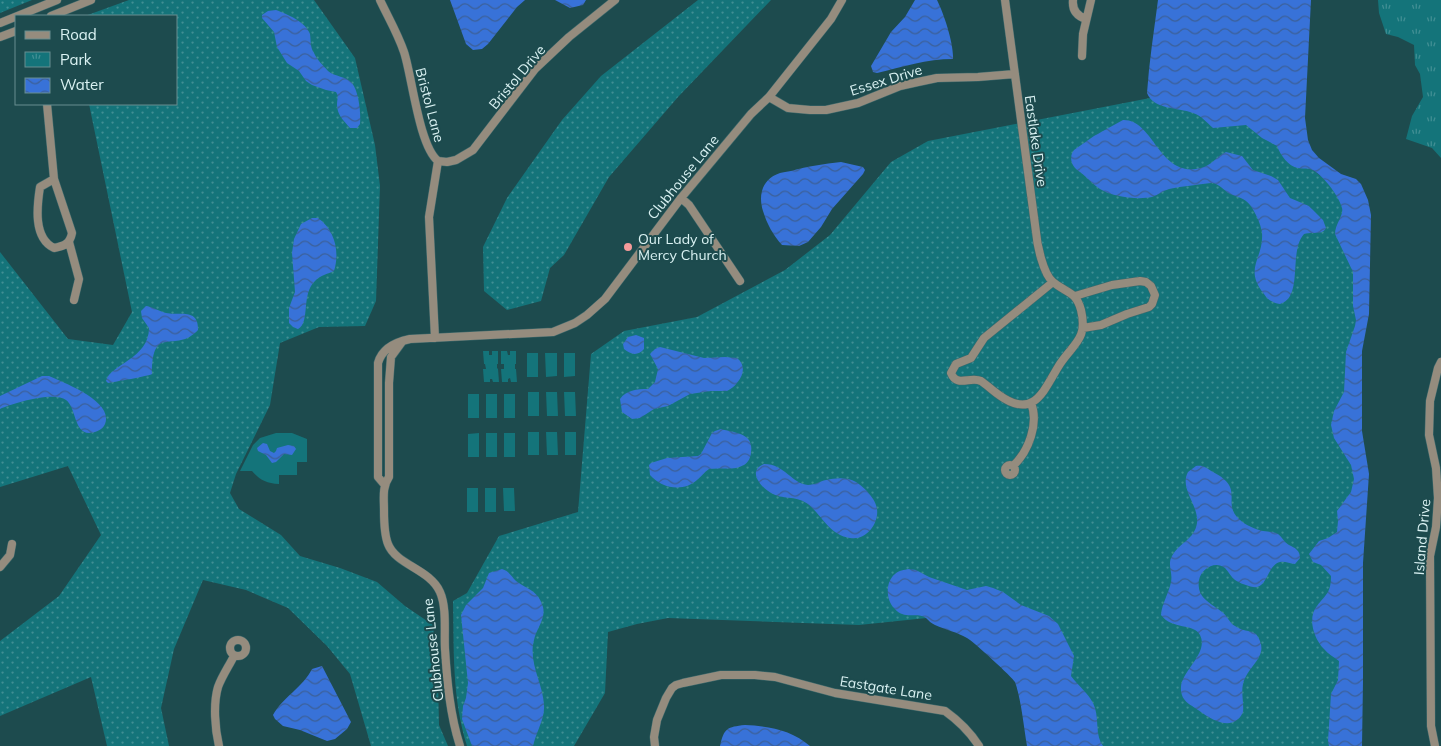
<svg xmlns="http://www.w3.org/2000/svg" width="1441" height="746" font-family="Mulish,sans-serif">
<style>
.grass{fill:url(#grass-dots)}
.park{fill:url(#park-tufts)}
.pitch{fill:#14747a}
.water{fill:url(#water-waves)}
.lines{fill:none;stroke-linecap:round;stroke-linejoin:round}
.street-casing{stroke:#3f696c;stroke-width:9}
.street{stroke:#958c7e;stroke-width:8}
.poi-dot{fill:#f59b9a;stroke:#1d4b4e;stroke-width:2}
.labels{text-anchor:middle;stroke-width:4;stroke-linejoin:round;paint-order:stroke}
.street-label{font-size:14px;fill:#daf2f3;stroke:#1d4b4e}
.poi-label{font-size:14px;fill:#daf2f3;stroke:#1d4b4e;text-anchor:start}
</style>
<defs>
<pattern id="grass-dots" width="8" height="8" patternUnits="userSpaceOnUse" patternTransform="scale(1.25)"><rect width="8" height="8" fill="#14747a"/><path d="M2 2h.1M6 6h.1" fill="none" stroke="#418f94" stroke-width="1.8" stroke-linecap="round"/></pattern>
<pattern id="park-tufts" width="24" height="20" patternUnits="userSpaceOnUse" patternTransform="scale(1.25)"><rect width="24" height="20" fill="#14747a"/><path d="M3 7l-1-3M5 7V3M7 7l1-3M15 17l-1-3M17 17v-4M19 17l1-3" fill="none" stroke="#418f94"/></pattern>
<pattern id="water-waves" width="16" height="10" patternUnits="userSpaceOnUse" patternTransform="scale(1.25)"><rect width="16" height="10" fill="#3872d8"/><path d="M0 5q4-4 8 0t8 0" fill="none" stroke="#3c6098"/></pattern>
</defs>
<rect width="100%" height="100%" fill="#1d4b4e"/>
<path class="grass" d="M0 0H32L0 13Z
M129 0H314L355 58 375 145 380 186 376 301 365 326 319 327 280 343 270 405 236 474 230 493 239 509 281 535 300 556 340 568 377 582 405 606 433 625 438 679 439 725 448 746H371L350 674 327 646 288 608 246 590 203 580 174 649 161 708 169 746H107L91 677 0 716V641L59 596 101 535 68 466 0 487V252L68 339 113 345 132 312 89 104H176V16H85Z
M698 0H771L678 97 609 177 564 255 550 268 541 301 507 310 484 291 483 247 507 198 562 120 601 76Z
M1181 92 1228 102 1348 198 1360 225 1355 746H1080L1070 697 946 616 859 625 668 618 637 624 608 632 605 693 574 746H467C452 698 454 651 453 601L467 593 499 536 578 512 591 354 624 331 697 317 785 270 830 235 891 162 928 141Z"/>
<path class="park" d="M1378 0H1441V158L1432 148 1406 139 1412 116 1423 97 1420 74 1415 65 1414 45 1398 37 1386 34 1379 13Z"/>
<path class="pitch" d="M483 351H489V355H492V351H498V364H497V368L498 369 499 382H493L492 379H490V382H484L483 369H486L485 364H484Z
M501 351H507L508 355H510V351H516V364H515V369H516L517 382H511L510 378 508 379V382H502L501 369H504V364H501Z
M527 353H538V377H527Z
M545 353H557V376L546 377Z
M564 353H575V376L564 377Z
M528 392H539V416H528Z
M546 392H557L558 416H547Z
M564 392H575L576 416H565Z
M468 394H479V418H468Z
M486 394H497V418H486Z
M504 394H515V418H504Z
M528 432H539V455H528Z
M546 432H557L558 455H547Z
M565 432H576V455H565Z
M276 433H292L307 439V462H297V475H279V484C266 483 260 480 252 471H240L253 445 260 438Z
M479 433V457H468V434Z
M486 433H497V457H486Z
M504 433H515V457H504Z
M467 488H478V512H467Z
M485 488H496V512H485Z
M503 488H514L515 511H504Z"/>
<path class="water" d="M450 0H525L517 7 488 44 482 49 473 50 466 44Z
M555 0H586L583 5 570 8Z
M915 0H937C944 14 954 44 953 59 927 59 902 67 877 73L873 72 871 66 891 32 905 17Z
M1158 0H1311L1305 118 1308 140 1312 150 1319 158 1341 174 1356 179 1361 184 1368 200 1371 215 1369 314 1362 351V431L1369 474 1363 563V681L1362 746H1329L1328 741 1331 694 1338 680 1339 661C1334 657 1328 654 1324 649 1314 639 1307 618 1317 606 1326 594 1331 593 1331 576L1321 565 1313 562 1309 554 1319 541 1328 538 1337 532 1338 521 1337 511 1351 492 1354 479 1351 465 1334 438 1331 425 1334 411 1344 392 1346 352 1355 326 1356 320 1353 306V272L1335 234C1335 224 1344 215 1342 208 1339 196 1322 173 1310 169 1306 168 1302 169 1298 168 1288 166 1281 156 1277 146L1262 138 1246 125 1213 128C1206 122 1202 116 1193 113 1177 107 1154 110 1147 93 1149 62 1154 31 1158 0Z
M276 10C287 14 306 22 310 34 311 41 310 47 314 53 317 60 323 65 328 71 335 77 346 76 352 83 359 92 361 113 360 124L357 128H350C344 121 337 115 337 105 337 99 339 97 336 92L326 90 312 85 306 81 299 71 287 63 277 47 274 32 262 18V15L268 11Z
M1123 120C1155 119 1159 182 1204 167 1213 164 1218 155 1226 152L1242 156 1253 170 1271 176 1278 180 1290 198 1309 206 1323 220 1326 228C1322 236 1312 231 1304 234 1288 252 1304 297 1280 304 1273 303 1268 300 1264 294 1243 268 1264 259 1262 233 1261 224 1255 212 1250 205 1245 198 1237 197 1230 194 1223 190 1219 183 1211 183 1197 185 1183 186 1169 189 1163 191 1158 195 1152 197 1138 200 1112 197 1100 189 1092 184 1088 178 1080 172 1072 167 1068 158 1074 150L1094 136Z
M841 162 863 167 865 170 863 174 832 209 821 227 808 242 799 246 782 245C773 235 767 224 763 211 758 195 762 179 780 173 783 172 787 172 791 171 808 166 824 164 841 162Z
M312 218H318C335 230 340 252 334 271 328 274 321 275 316 280 300 294 311 322 298 329L293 327 289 323V308L295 292 292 253 294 239 301 224Z
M146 306C153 307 159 311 166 313 178 316 199 307 198 330 175 355 152 322 152 374 149 376 114 382 108 383L106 381C110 364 149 359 149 328L142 318 141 311Z
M636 335 644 338V349C638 356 631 355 624 349L623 344 628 337Z
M660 347 704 358 725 357 737 358C750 368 739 385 727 391H711L690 394 668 406 654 409 640 418 632 419 622 412 620 399C626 390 637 389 648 389L655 382 658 369 650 354 655 349Z
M42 376H49C64 383 114 401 105 424 103 430 94 433 89 433 74 433 76 407 66 400 54 391 13 403 0 409V396Z
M721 429C735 433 754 433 751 452 751 457 748 463 744 465 734 471 720 467 709 469 704 472 702 476 697 480 684 492 662 489 650 475L649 465 651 463 667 458 698 456 701 454 712 433 715 431Z
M263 443 267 444 270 451 274 453 276 451 277 448 288 445 294 446 296 449 292 455 284 454 276 462 272 463 266 455 258 451 257 448Z
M764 464C785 464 792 484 808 485 815 485 820 481 826 480 836 478 847 477 856 482 864 487 876 499 877 509 879 524 866 541 850 538 830 535 823 517 809 505 797 495 785 500 773 494 762 489 746 471 764 464Z
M1196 466C1204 465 1206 468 1213 472 1246 489 1221 502 1239 519 1245 525 1255 529 1263 531 1268 532 1273 531 1278 534 1282 537 1284 542 1289 545 1295 548 1300 550 1300 558L1295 564C1290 564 1285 561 1280 562 1268 565 1268 584 1257 587 1252 588 1239 583 1235 580 1231 577 1229 572 1225 568 1215 560 1201 569 1199 580 1196 598 1211 603 1222 612 1228 616 1229 623 1235 626 1241 631 1250 630 1256 634 1272 656 1248 664 1243 684 1241 693 1244 703 1243 712 1235 731 1214 722 1201 712 1192 705 1180 702 1181 687 1182 670 1209 653 1200 635 1194 623 1172 630 1161 615 1162 603 1169 593 1171 582 1173 572 1167 565 1172 556 1179 543 1195 539 1197 523 1199 505 1179 489 1188 472Z
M502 569C509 571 511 576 516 581 528 590 538 590 543 607 546 619 536 629 534 640 528 663 543 683 544 705 545 719 536 732 533 746H472L462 719 463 706 466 698 468 683 461 615 466 605 483 588 489 573Z
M909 569 916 570 929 577 967 590 986 586 993 588 1003 592 1021 605 1049 616 1058 624 1074 656 1071 676C1079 687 1091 695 1095 708 1099 721 1095 735 1103 746H1027C1024 728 1021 698 1015 682 1013 678 973 641 967 638 957 632 946 630 935 625 931 623 929 621 926 618 916 611 905 621 894 608 886 600 885 582 895 574 899 570 904 570 909 569Z
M322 666 351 722 347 729 335 739 327 741 300 730 283 726 275 719 273 715C282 698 303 687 312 669Z
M745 725C768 726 792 730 810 746H720C724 728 727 727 745 725Z"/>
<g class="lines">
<g class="street-casing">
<path id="street" d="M380 0C388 17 398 34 404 52 412 76 419 146 438 161
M1005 0 1036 232C1037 244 1043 274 1053 282 1066 293 1076 291 1081 310 1088 339 1074 343 1060 364 1044 389 1035 421 999 395 993 391 987 385 981 381 970 376 957 388 951 373L956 364 971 358 984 338 1053 282
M1073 0C1072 10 1077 16 1086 19
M51 16 91 0
M0 23 57 0
M0 37 16 31
M1082 56 1083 34 1091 0
M769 97 788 108 810 110H826L858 103 900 86 918 82 937 78 978 77 1015 74
M47 104 54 179
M438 161 447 162 456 160 473 150 535 69 569 37 615 0
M54 179 72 233C70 244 64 246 54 248 33 238 37 206 40 187Z
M681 198 689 205 740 281
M69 242 79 279 74 300
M1075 296 1112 285 1140 281 1146 282 1151 286 1155 295 1152 304 1149 307 1127 314 1101 325 1083 328
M435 338 429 217 438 161
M402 342 391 357 389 383V477C382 487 384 498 384 510 384 520 384 534 388 544 396 565 430 569 440 592 447 608 444 631 445 649 447 681 450 715 460 746
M1005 470a5 5 0 1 1 10 0a5 5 0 1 1-10 0Z
M1013 466C1029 451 1039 423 1031 403
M384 484 378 477V363C382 348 396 342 410 339L553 332 575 323 587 315 605 299 681 198 751 114 769 97 831 19 842 0
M0 567 10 555 12 544
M230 648a8 8 0 1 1 16 0a8 8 0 1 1-16 0Z
M219 746C215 729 213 704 218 687 222 676 229 666 234 656
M655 746 654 737 657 720 666 698 672 688 676 685 683 683 721 675H755L775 677 835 693 945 711C959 721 970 732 979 746
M1435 746 1431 726 1430 556 1436 527 1438 498 1436 468 1429 435 1430 401 1438 368 1441 362"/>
</g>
<use href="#street" class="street"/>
</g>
<circle class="poi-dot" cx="628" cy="247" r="5"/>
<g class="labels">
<g class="street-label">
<text transform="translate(517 77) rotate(-50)" y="5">Bristol Drive</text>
<text transform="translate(886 80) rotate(-17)" y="5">Essex Drive</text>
<text transform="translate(430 105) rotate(75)" y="5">Bristol Lane</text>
<text transform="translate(1036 141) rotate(82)" y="5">Eastlake Drive</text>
<text transform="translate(683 177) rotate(-51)" y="5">Clubhouse Lane</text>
<text transform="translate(1422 537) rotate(-85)" y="5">Island Drive</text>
<text transform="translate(433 650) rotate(-96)" y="5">Clubhouse Lane</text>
<text transform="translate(886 688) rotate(9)" y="5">Eastgate Lane</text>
</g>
<g class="poi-label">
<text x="638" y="244">Our Lady of<tspan x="638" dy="16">Mercy Church</tspan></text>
</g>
</g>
<rect x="15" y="15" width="162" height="90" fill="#1d4b4e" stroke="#698e90"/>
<rect x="25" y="31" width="25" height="8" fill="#958c7e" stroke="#698e90"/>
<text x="60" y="40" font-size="15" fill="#daf2f3">Road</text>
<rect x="25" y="52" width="25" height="15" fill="url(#park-tufts)" stroke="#698e90"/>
<text x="60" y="65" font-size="15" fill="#daf2f3">Park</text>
<rect x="25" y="78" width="25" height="15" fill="url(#water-waves)" stroke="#698e90"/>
<text x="60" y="90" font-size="15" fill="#daf2f3">Water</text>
</svg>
